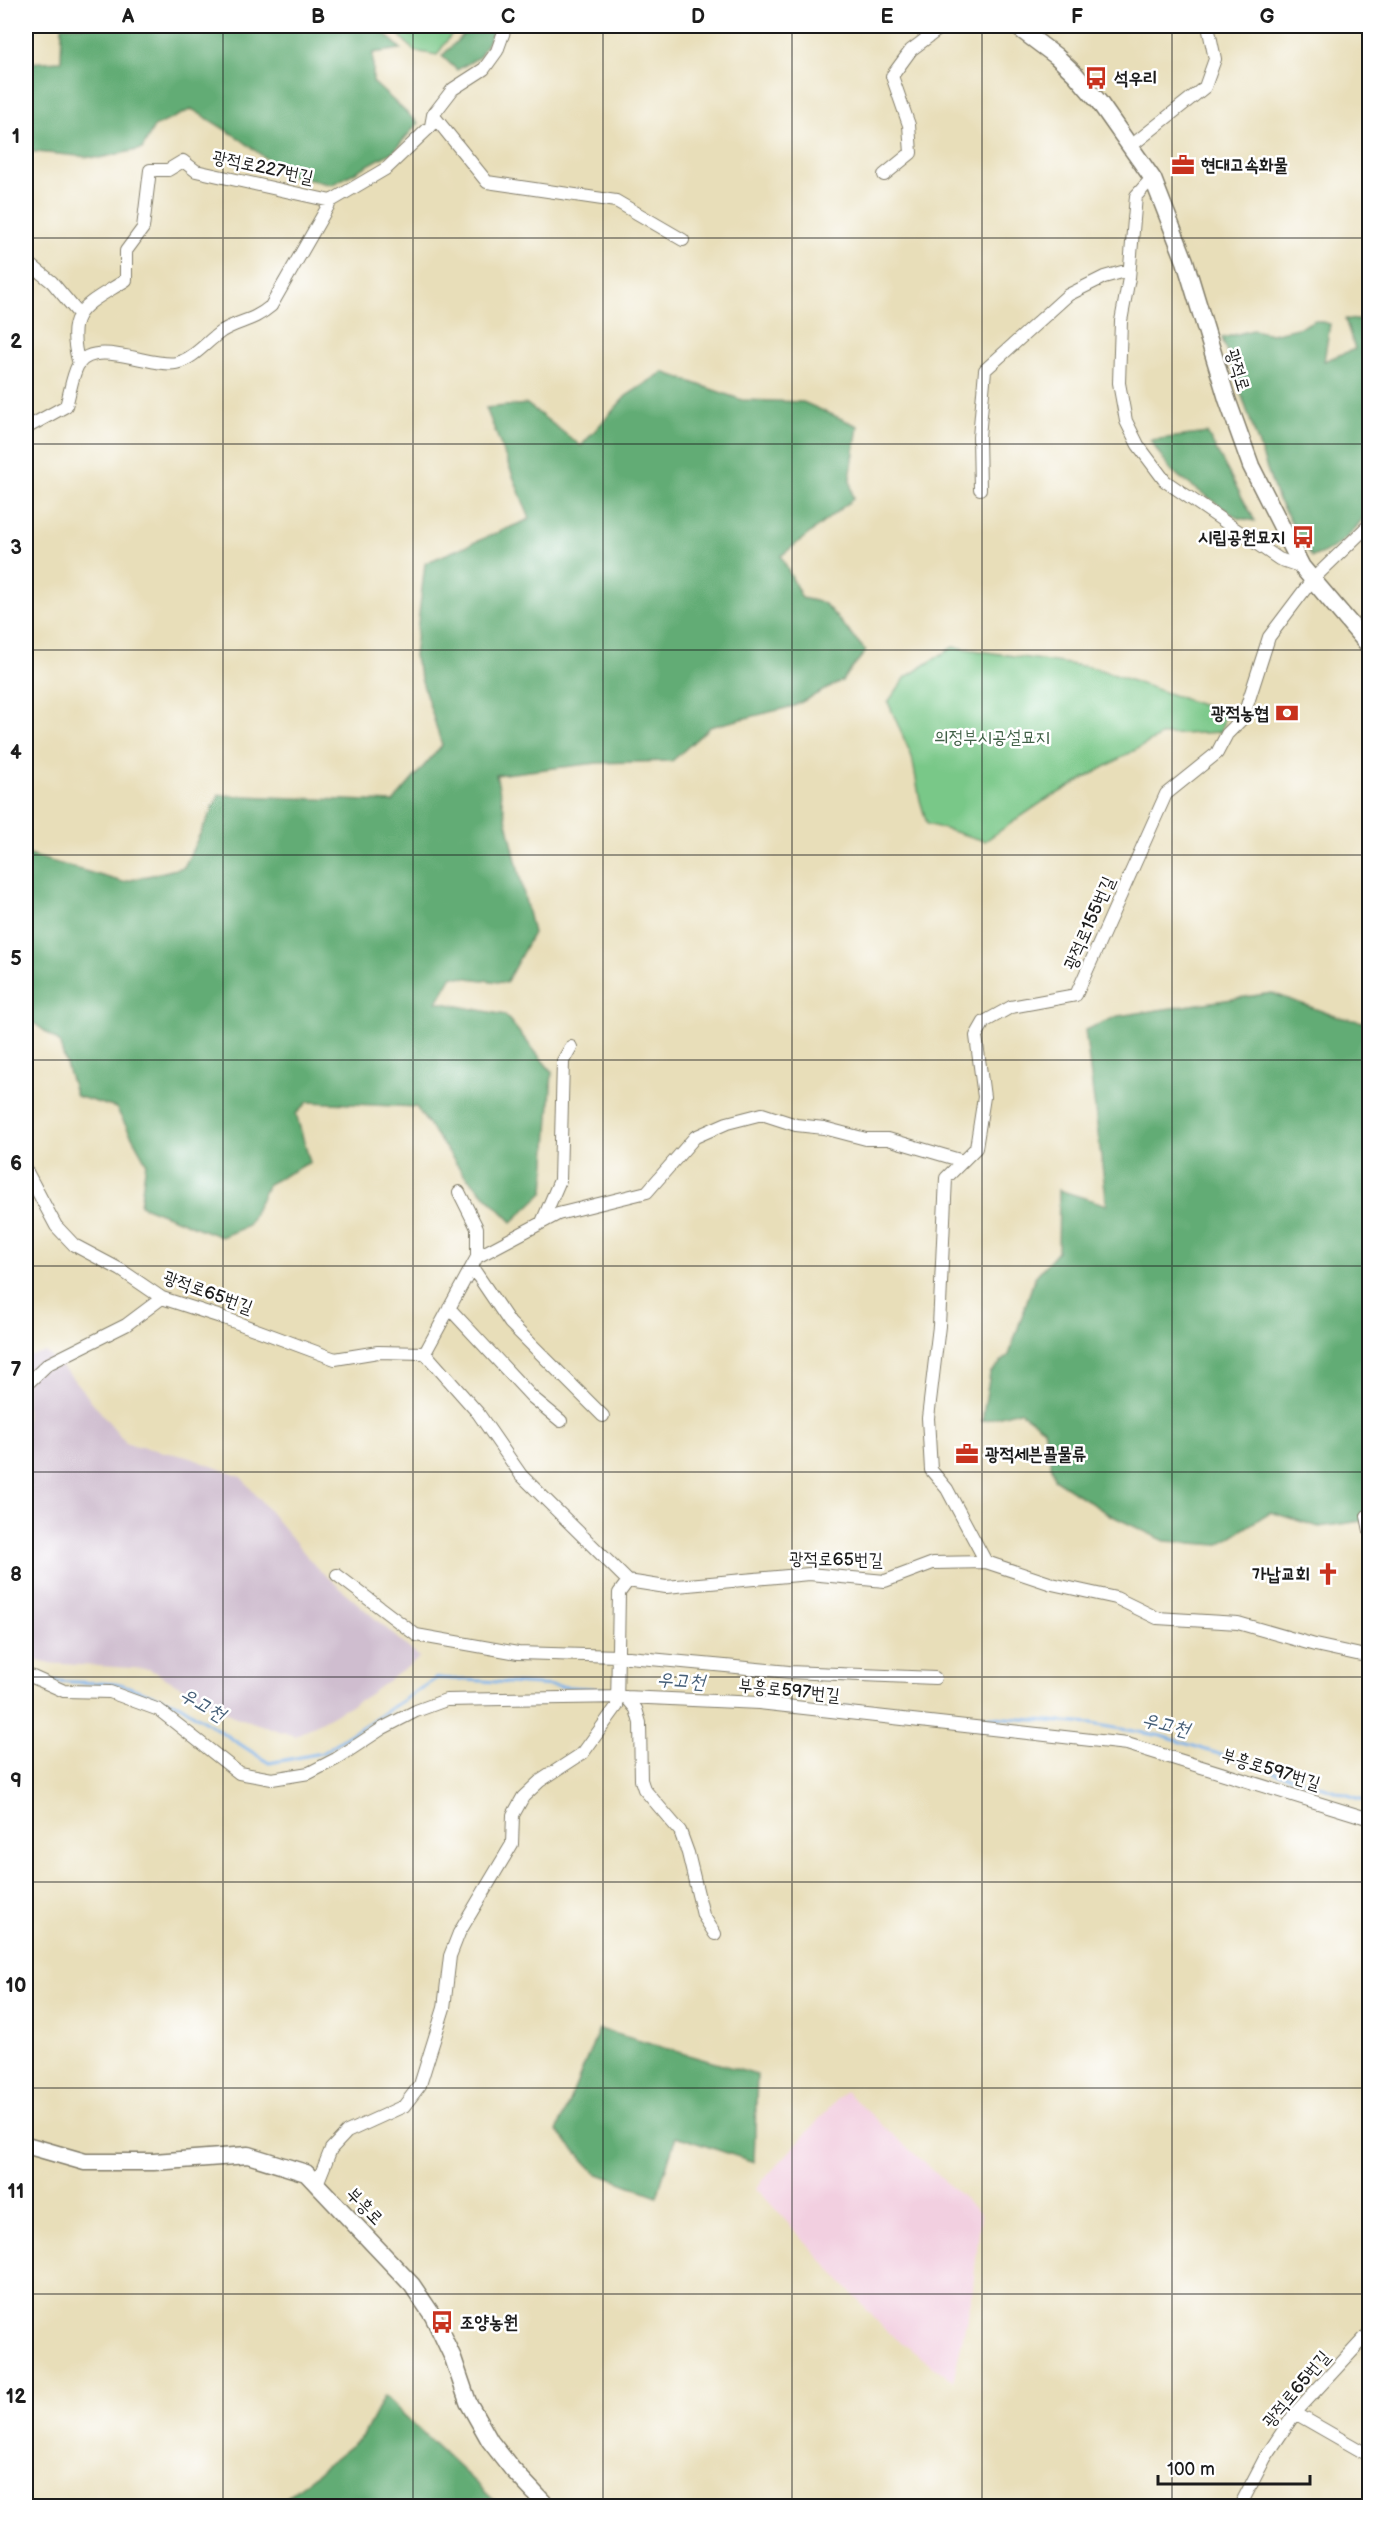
<svg xmlns="http://www.w3.org/2000/svg" width="1395" height="2532" font-family="'Balsamiq Sans','Poor Story',sans-serif">
<style>
.built{fill:#f2cfe0}
.industrial{fill:#cfbdcf}
.green{fill:#79c888;stroke:#4a7252;stroke-width:1.5}
.forest{fill:#62ac74;stroke:#3f6448;stroke-width:1.5}
.lines{fill:none;stroke-linecap:round;stroke-linejoin:round}
.stream{stroke:#7cb2ea;stroke-width:3}
.minor-casing{stroke:#827d6a;stroke-width:14}
.secondary-casing{stroke:#827d6a;stroke-width:19}
.minor{stroke:#fff;stroke-width:12}
.secondary{stroke:#fff;stroke-width:16}
.grid{fill:none;stroke:#1c1c1c;stroke-width:1.5;stroke-opacity:0.55}
.labels{text-anchor:middle;stroke-width:5;stroke-linejoin:round;paint-order:stroke}
.poi-label{font-size:18px;font-weight:bold;fill:#1c1c1c;stroke:#fff;text-anchor:start}
.street-label{font-size:18px;fill:#1c1c1c;stroke:#fff}
.park-label{font-size:18px;fill:#416147;stroke:#fff}
.water-label{font-size:20px;font-style:italic;fill:#476079;stroke:#fff}
.neatline{fill:none;stroke:#1c1c1c;stroke-width:2}
.grid-label{font-size:20px;text-anchor:middle;font-weight:bold;fill:#1c1c1c}
</style>
<rect width="100%" height="100%" fill="#fff"/>
<filter id="ink" filterUnits="userSpaceOnUse"><feTurbulence type="fractalNoise" baseFrequency=".0167" numOctaves="2"/><feDisplacementMap in="SourceGraphic" scale="12" xChannelSelector="R" yChannelSelector="G"/><feConvolveMatrix kernelMatrix="1 2 1 2 8 2 1 2 1" color-interpolation-filters="sRGB"/></filter>
<filter id="wash" filterUnits="userSpaceOnUse"><feTurbulence type="fractalNoise" baseFrequency=".008" numOctaves="4" result="noise"/><feDisplacementMap in="SourceGraphic" scale="24" xChannelSelector="R" yChannelSelector="G"/><feGaussianBlur stdDeviation="1.35" result="paint"/><feColorMatrix in="noise" values="0 0 0 0 0 0 0 0 0 0 0 0 0 0 0 0 0 1.4 0 .05"/><feComposite in="paint" operator="in"/></filter>
<g filter="url(#wash)">
<rect width="100%" height="100%" fill="#e8deb9"/>
<path class="built" d="M845 2091 981 2214 972 2296 953 2381 886 2331 756 2188Z"/>
<path class="industrial" d="M45 1352 69 1374 127 1444 188 1457 241 1477 316 1567 420 1658 367 1696 295 1736 233 1716 149 1669 46 1663 26 1658V1356Z"/>
<path class="green" d="M391 26H466L453 32 437 55 414 51Z
M953 647 1095 668 1225 713 1221 732 1162 735 1044 801 985 841 927 824 920 800 912 757 888 702 906 677Z"/>
<path class="forest" d="M62 26H382V31L401 49 373 53V82L418 123 394 151 332 185 286 174 239 138 192 109 154 127 142 149 99 158 26 151V63L61 61Z
M472 26H497L479 57 457 70 442 56Z
M1345 319 1369 321V509C1353 534 1340 548 1312 557L1277 498 1222 338 1253 330 1272 334 1301 327 1315 320 1330 324 1324 361 1355 349Z
M663 372 742 400 803 402 858 426 850 479 853 499 781 556 802 598 824 603 866 651 842 681 794 706 710 727 672 761 597 763 496 775 533 933 506 983 452 976 437 1002 505 1015 552 1072 544 1192 512 1222 463 1173 416 1107 308 1102 296 1114 310 1162 268 1184 248 1226 221 1237 140 1205 146 1162 116 1108 76 1096 59 1042 26 1017V854L123 882 184 867 219 795 393 802 442 745 414 656 425 563 530 519 486 408 527 404 581 446 626 396Z
M1207 433 1255 521 1238 518 1172 472 1150 440Z
M1272 993 1338 1017 1369 1023 1370 1166 1365 1229 1370 1382 1369 1515 1362 1521 1319 1527 1270 1512 1218 1545 1165 1541 1108 1514 1054 1479 1044 1429 1019 1411 982 1421 990 1373 1009 1355 1035 1277 1058 1251 1059 1190 1107 1205 1085 1030 1118 1016Z
M599 2029 757 2075 754 2162 676 2136 657 2196 596 2173 557 2131Z
M384 2396 500 2506H276L363 2436Z"/>
<g class="lines">
<path class="stream" d="M54 1681 120 1684 180 1705 269 1763 322 1753 437 1678 615 1690
M846 1707 1092 1724 1162 1736 1370 1802"/>
</g>
</g>
<g filter="url(#ink)">
<g class="lines">
<g class="minor-casing">
<path id="minor" d="M433 115 487 182 616 201 683 240
M1131 146 1205 87 1215 59 1208 26
M884 175 911 153 909 125 892 76 911 50 943 26
M1152 178 1136 196 1129 278 1121 321 1119 383 1126 421 1138 445 1165 481 1279 559 1302 567
M26 261 52 282 78 313
M79 364C64 310 85 306 126 280V251L143 228 150 170H168L183 161 196 171 331 201
M26 428 66 406C70 393 72 376 78 365 94 338 153 368 176 363 194 359 207 341 222 331 240 320 252 322 271 306L331 201 387 168 431 126 433 115 453 89 484 69 497 51 506 26
M980 489 979 437 985 370 1068 295 1104 277 1129 270
M963 1161 888 1139H866L824 1128 796 1125 762 1114 727 1123 695 1137 647 1192 558 1214 477 1257 425 1353 478 1413 521 1475 628 1581 666 1587 809 1574 885 1581 933 1563 986 1562 1052 1584 1116 1598 1157 1618 1238 1623 1315 1645 1370 1657
M26 1170 56 1226 74 1245 121 1270 162 1298 227 1319 335 1359 378 1352 425 1353
M459 1192 477 1228V1257
M542 1222 560 1180 563 1061 571 1047
M472 1267 510 1323 603 1416
M449 1308 532 1397 561 1421
M26 1385 48 1364 126 1325 162 1298
M1370 1515 1367 1516 1370 1531
M986 1562 947 1489 931 1470 928 1418 939 1326 946 1178 976 1148 984 1097 976 1036 984 1022 1011 1007 1076 995 1166 794 1217 753 1227 734 1243 718 1269 637 1312 580 1370 524
M337 1575 416 1635 518 1653 618 1656 789 1672 935 1678
M26 1674 64 1691 110 1692 159 1710 239 1773 272 1779 309 1773 336 1759 383 1728 416 1711 446 1700 626 1697 759 1703 1127 1744 1370 1819
M626 1697 636 1709 640 1723 641 1780 644 1789 680 1831 688 1853 703 1915 715 1934
M317 2184 331 2149 347 2132 404 2106 420 2085 444 2008 450 1956 459 1933 512 1844 513 1815 523 1797 540 1781 583 1753 617 1706 619 1593 628 1581
M1295 2413 1370 2456
M1240 2506 1265 2458 1295 2413 1370 2332"/>
</g>
<g class="secondary-casing">
<path id="secondary" d="M1016 26 1056 56 1075 74 1099 102 1153 179 1185 261 1227 399 1251 466 1302 567 1370 647
M26 2145 85 2162H154L248 2155 306 2173 412 2285 433 2316 453 2358 468 2402 490 2441 512 2469 547 2506"/>
</g>
<use href="#minor" class="minor"/>
<use href="#secondary" class="secondary"/>
</g>
</g>
<path class="grid" d="M223 26V2506M413 26V2506M603 26V2506M792 26V2506M982 26V2506M1172 26V2506M26 238H1370M26 444H1370M26 650H1370M26 855H1370M26 1060H1370M26 1266H1370M26 1472H1370M26 1677H1370M26 1882H1370M26 2088H1370M26 2294H1370"/>
<defs>
<g id="bus-bare" transform="scale(1.8)"><path d="M-5-6H5V4H4V6H2V4H-2V6H-4V4H-5ZM-3.5-4V0h7V-4ZM-3.5 1.2v1.5H-2V1.2ZM2 1.2v1.5H3.5V1.2Z" fill="#c8321e" stroke="#fff" stroke-width="2.5" paint-order="stroke"/></g>
<g id="office-bare" transform="scale(1.8)"><path d="M-6-3h4V-5.5h4V-3h4V5H-6ZM-1-4.5V-3h2v-1.5ZM-6 0V1H6V0Z" fill="#c8321e" stroke="#fff" stroke-width="2.5" paint-order="stroke"/></g>
<g id="bank-bare" transform="scale(1.8)"><path d="M-6-4H6V4H-6ZM0-2.3a2.3 2.3 0 1 0 0 4.6a2.3 2.3 0 1 0 0-4.6Z" fill="#c8321e" stroke="#fff" stroke-width="2.5" paint-order="stroke"/></g>
<g id="church-bare" transform="scale(1.8)"><path d="M-1.2-6h2.4v3.5h3.3v2.4h-3.3V6h-2.4V-.1h-3.3v-2.4h3.3Z" fill="#c8321e" stroke="#fff" stroke-width="2.5" paint-order="stroke"/></g>
</defs>
<g fill-rule="evenodd">
<use href="#bus-bare" x="1096" y="78"/>
<use href="#office-bare" x="1183" y="165"/>
<use href="#bus-bare" x="1303" y="537"/>
<use href="#bank-bare" x="1287" y="713"/>
<use href="#office-bare" x="967" y="1454"/>
<use href="#church-bare" x="1328" y="1574"/>
<use href="#bus-bare" x="442" y="2322"/>
</g>
<g class="labels">
<g class="poi-label">
<text x="1114" y="84">석우리</text>
<text x="1201" y="171">현대고속화물</text>
<text x="1285" y="543" text-anchor="end">시립공원묘지</text>
<text x="1269" y="719" text-anchor="end">광적농협</text>
<text x="985" y="1460">광적세븐콜물류</text>
<text x="1310" y="1580" text-anchor="end">가납교회</text>
<text x="460" y="2328">조양농원</text>
</g>
<g class="street-label">
<text transform="translate(263 167) rotate(12)" y="6">광적로227번길</text>
<text transform="translate(1238 370) rotate(73)" y="6">광적로</text>
<text transform="translate(1089 923) rotate(-66)" y="6">광적로155번길</text>
<text transform="translate(208 1292) rotate(20)" y="6">광적로65번길</text>
<text transform="translate(836 1559) rotate(1)" y="6">광적로65번길</text>
<text transform="translate(789 1690) rotate(6)" y="6">부흥로597번길</text>
<text transform="translate(1271 1769) rotate(17)" y="6">부흥로597번길</text>
<text transform="translate(365 2206) rotate(46)" y="6">부흥로</text>
<text transform="translate(1296 2389) rotate(-50)" y="6">광적로65번길</text>
</g>
<g class="park-label">
<text x="992" y="743">의정부시공설묘지</text>
</g>
<g class="water-label">
<text transform="translate(681 1680) rotate(4)" y="7">우고천</text>
<text transform="translate(203 1704) rotate(30)" y="7">우고천</text>
<text transform="translate(1166 1724) rotate(14)" y="7">우고천</text>
</g>
</g>
<rect width="1395" height="2532" fill="none" stroke="#fff" stroke-width="66"/>
<path d="M1158 2475v9h152v-9" fill="none" stroke="#1c1c1c" stroke-width="3"/>
<text x="1167" y="2475" font-size="18" fill="#1c1c1c" stroke="#ffffff" stroke-width="4.5" paint-order="stroke">100 m</text>
<rect x="33" y="33" width="1329" height="2466" class="neatline"/>
<g class="grid-label">
<text x="128" y="23">A</text>
<text x="318" y="23">B</text>
<text x="508" y="23">C</text>
<text x="698" y="23">D</text>
<text x="887" y="23">E</text>
<text x="1077" y="23">F</text>
<text x="1267" y="23">G</text>
<text x="16" y="143">1</text>
<text x="16" y="348">2</text>
<text x="16" y="554">3</text>
<text x="16" y="759">4</text>
<text x="16" y="965">5</text>
<text x="16" y="1170">6</text>
<text x="16" y="1376">7</text>
<text x="16" y="1581">8</text>
<text x="16" y="1787">9</text>
<text x="16" y="1992">10</text>
<text x="16" y="2198">11</text>
<text x="16" y="2403">12</text>
</g>
</svg>
